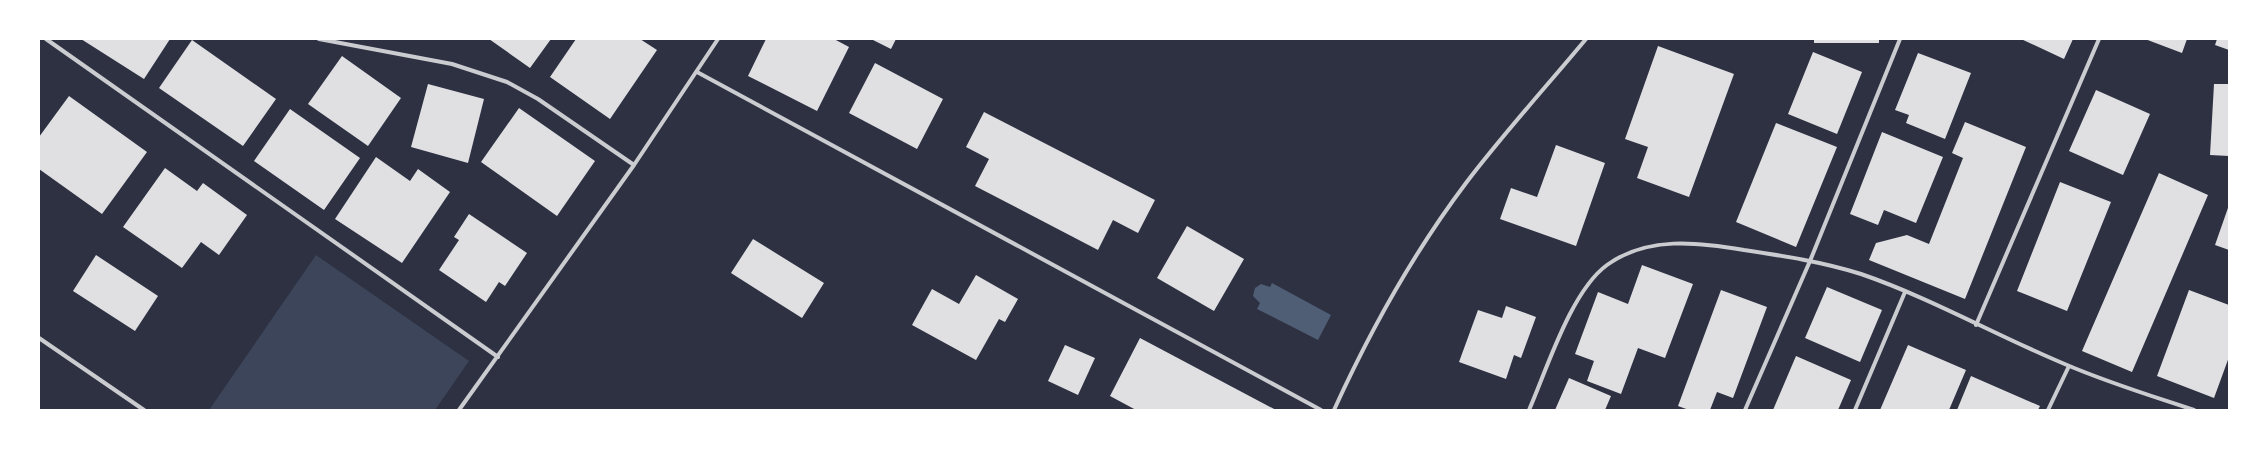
<svg xmlns="http://www.w3.org/2000/svg" width="2268" height="449" font-family="Quicksand,sans-serif">
<style>
.green{fill:#3c4559}
.water{fill:#4f5d75}
.building{fill:#e0e0e3}
.lines{fill:none;stroke-linecap:round;stroke-linejoin:round}
.minor{stroke:#caccd0;stroke-width:4}
</style>
<rect width="100%" height="100%" fill="#2d3142"/>
<path class="green" d="M316 255 469 361 435 410H209Z"/>
<path class="water" d="M1272 283 1331 315 1318 340 1257 309 1260 303 1253 296 1255 288 1261 284 1270 287Z"/>
<path class="building" d="M81 39H170L144 79Z
M489 39H551L530 68Z
M576 39H640L657 50 610 119 550 77Z
M766 39H834L849 47 817 111 748 76Z
M871 39H896L891 49Z
M1814 39H1879V43H1814Z
M2021 39H2073L2064 59Z
M2145 39H2187L2182 53Z
M2217 39H2229V50L2215 45Z
M192 40 276 99 243 146 159 88Z
M1658 46 1734 74 1689 197 1637 178 1648 147 1625 139Z
M1813 52 1862 72 1837 134 1788 114Z
M1918 53 1971 73 1945 139 1906 123 1909 115 1895 110Z
M342 56 401 98 368 146 308 104Z
M875 63 943 99 917 149 849 113Z
M428 84 484 99 468 163 411 147Z
M2214 84H2229V156L2210 155Z
M2096 90 2150 114 2123 175 2069 151Z
M69 96 147 152 102 214 39 169V137Z
M519 108 595 161 557 216 481 162Z
M290 109 360 158 324 210 254 161Z
M984 112 1155 200 1138 233 1113 220 1098 250 975 186 989 159 966 147Z
M1965 122 2026 147 1965 299 1869 260 1876 243 1907 235 1929 244 1963 158 1952 153Z
M1776 123 1837 147 1796 247 1736 222Z
M1882 132 1943 157 1916 223 1884 210 1878 225 1850 214Z
M1556 145 1605 163 1576 246 1500 219 1511 188 1537 197Z
M376 157 410 181 418 169 450 192 402 263 335 219Z
M165 168 197 191 203 183 247 215 219 255 201 242 182 268 123 227Z
M2159 173 2208 195 2132 372 2082 351Z
M2060 182 2111 202 2067 311 2017 291Z
M2229 205V250L2215 245Z
M469 214 527 253 505 286 499 282 486 302 439 270 459 240 454 237Z
M1187 226 1244 259 1214 311 1157 278Z
M753 239 824 283 802 318 731 273Z
M96 255 158 296 135 331 73 291Z
M1642 265 1693 284 1665 358 1638 348 1621 394 1587 381 1594 361 1575 354 1598 292 1628 304Z
M976 275 1018 299 1005 322 999 319 976 360 912 325 932 289 959 304Z
M1827 287 1882 310 1860 362 1805 338Z
M1721 290 1767 307 1733 398 1717 392 1710 410H1689L1678 406Z
M2189 290 2229 305V357L2214 398 2157 376Z
M1506 306 1536 317 1521 358 1514 355 1506 379 1459 362 1478 310 1502 318Z
M1140 338 1276 410H1136L1110 396Z
M1065 345 1095 358 1078 395 1048 381Z
M1908 345 1966 370 1949 410H1880Z
M1796 356 1851 380 1838 410H1773Z
M1971 376 2040 406 2038 410H1957Z
M1569 378 1611 396 1605 410H1555Z"/>
<g class="lines">
<path class="minor" d="M46 39 498 357
M319 39 452 64 507 82 538 99 634 165
M697 72 1321 410
M1976 325 2099 39
M39 338 144 410
M459 410 634 165 718 39
M1334 410C1370 331 1414 252 1466 183 1504 133 1546 87 1586 39
M1529 410C1547 369 1571 291 1607 265 1647 236 1698 242 1744 250 1784 256 1823 262 1861 274 1931 298 1999 337 2067 365 2109 383 2152 396 2194 410
M1745 410 1810 261 1900 39
M1855 410 1905 292
M2048 410 2069 366"/>
</g>
<rect width="2268" height="449" fill="none" stroke="#ffffff" stroke-width="80"/>
</svg>
